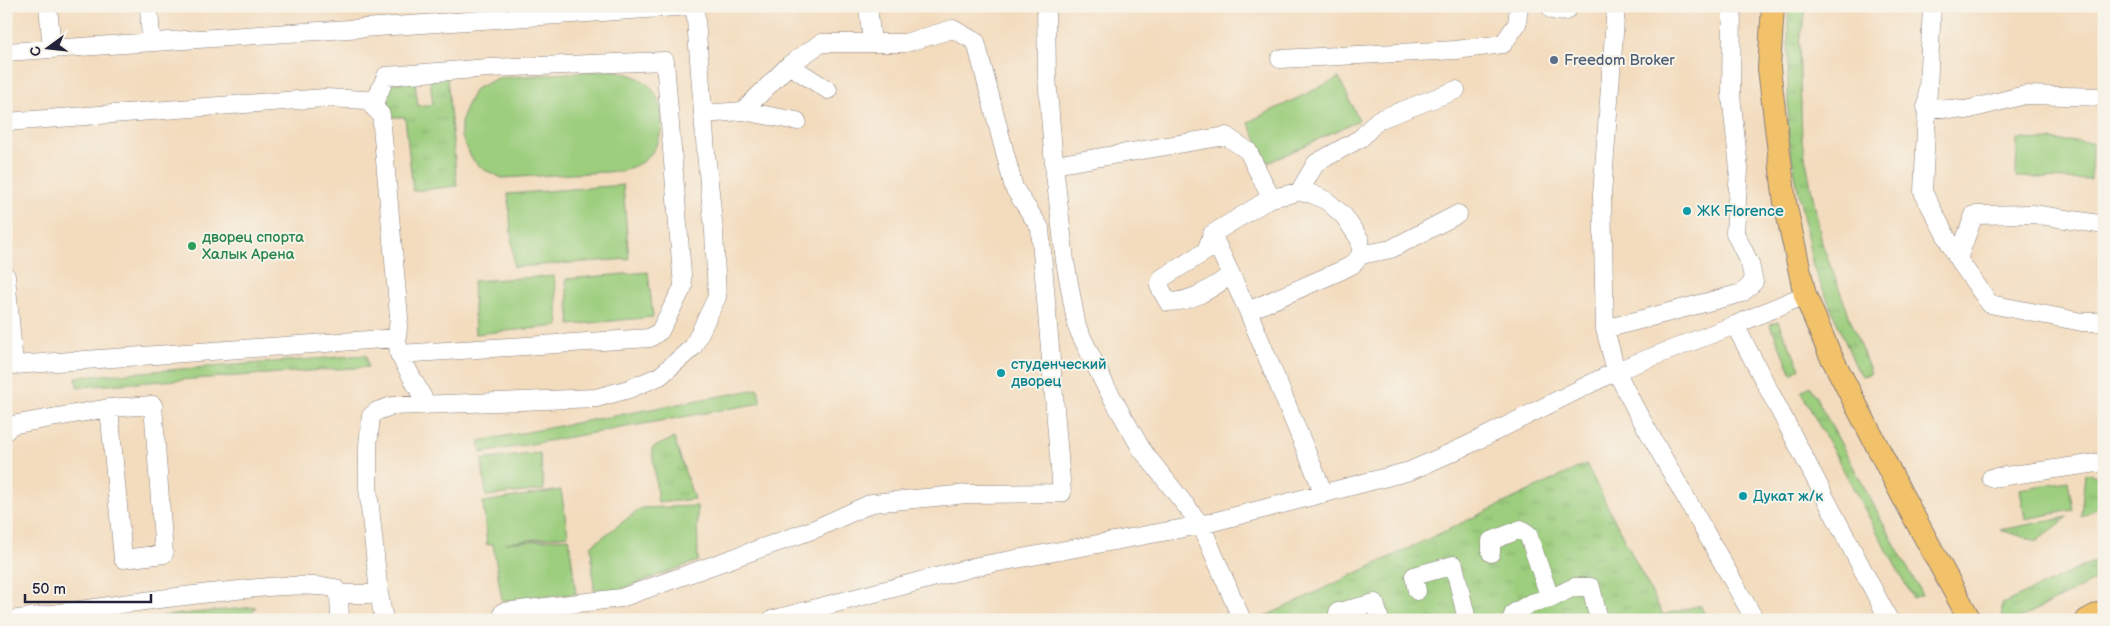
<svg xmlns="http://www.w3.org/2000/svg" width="2110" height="626" font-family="'Balsamiq Sans',sans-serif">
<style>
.grass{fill:url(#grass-tufts);stroke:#5f785c}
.pitch{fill:#9cce7e;stroke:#5f785c}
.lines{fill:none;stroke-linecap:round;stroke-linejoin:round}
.minor-casing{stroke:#8a7f7c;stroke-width:19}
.major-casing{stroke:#8a7f7c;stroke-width:24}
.minor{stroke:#fff;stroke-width:18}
.major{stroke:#f2c26a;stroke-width:22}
.service-dot{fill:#5c6f8a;stroke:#f7f3e8;stroke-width:2}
.culture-dot{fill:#0f9aa8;stroke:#f7f3e8;stroke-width:2}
.leisure-dot{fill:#2e9e5b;stroke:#f7f3e8;stroke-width:2}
.labels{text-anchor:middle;stroke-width:4;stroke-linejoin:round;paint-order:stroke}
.service-label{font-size:15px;fill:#4e5e75;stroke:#f7f3e8;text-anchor:start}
.culture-label{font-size:15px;fill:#0d838f;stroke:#f7f3e8;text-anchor:start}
.leisure-label{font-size:15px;fill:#27864d;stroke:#f7f3e8;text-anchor:start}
</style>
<defs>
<pattern id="grass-tufts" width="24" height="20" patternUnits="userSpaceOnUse" patternTransform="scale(1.25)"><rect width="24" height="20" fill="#9cce7e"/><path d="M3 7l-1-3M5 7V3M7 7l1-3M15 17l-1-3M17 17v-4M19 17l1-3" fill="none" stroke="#86b16e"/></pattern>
</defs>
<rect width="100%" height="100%" fill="#f7f3e8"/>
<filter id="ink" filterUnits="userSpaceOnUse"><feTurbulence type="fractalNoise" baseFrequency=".02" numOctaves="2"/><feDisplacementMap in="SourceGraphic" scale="10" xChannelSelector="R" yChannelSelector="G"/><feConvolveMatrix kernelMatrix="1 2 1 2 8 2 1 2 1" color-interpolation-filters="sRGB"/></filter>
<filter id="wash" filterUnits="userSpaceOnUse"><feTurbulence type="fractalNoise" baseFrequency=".0096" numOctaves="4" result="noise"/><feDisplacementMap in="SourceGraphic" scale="20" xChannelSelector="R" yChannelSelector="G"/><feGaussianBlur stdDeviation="1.12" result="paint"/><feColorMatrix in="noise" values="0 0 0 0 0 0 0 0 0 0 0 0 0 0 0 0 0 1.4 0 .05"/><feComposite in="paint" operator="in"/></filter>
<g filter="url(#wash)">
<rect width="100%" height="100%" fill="#f3dcbe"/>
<path class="grass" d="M1790 6H1807L1799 42 1802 141 1822 243 1871 374 1862 376 1856 367 1813 266 1788 139V12Z
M447 76 457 186 413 191 405 117H391L387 92 391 83 415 81 418 106 433 104 430 80Z
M1778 322 1800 368 1792 374 1770 324Z
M366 355 368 367 77 387 76 377Z
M1810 386 1922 595 1913 598 1801 392Z
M674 438 694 499 658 503 652 448Z
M1586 464 1663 615 1700 605 1708 620H1268L1266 616Z
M2085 473 2104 478V503L2081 517Z
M2068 517 2037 541 2000 530Z
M2104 557V576L2016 620H2007L2002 616V604Z
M256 607 246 620H164L161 616Z"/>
<path class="pitch" d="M613 70C624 73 636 75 645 82 668 101 667 138 647 158 641 164 631 167 623 171L502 178 483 169 472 159 461 136V123L465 109 475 89 498 78Z
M1339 78 1359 120 1268 163 1248 122Z
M2017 139 2092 142 2091 180 2016 177Z
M623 185 629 259 514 267 508 194Z
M648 272 653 317 570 325 566 279Z
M554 276 559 326 475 334 473 281Z
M758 389 761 403 481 453 479 441Z
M540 453 544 490 486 496 482 460Z
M2068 481 2073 510 2025 519 2020 489Z
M561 490 568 535 505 543 569 538 576 594 502 601 493 544 487 545 483 502Z
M697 506 698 561 619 590H594L591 546 641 508Z"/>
</g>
<g filter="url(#ink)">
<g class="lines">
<g class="minor-casing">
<path id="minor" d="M48 6 52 49
M149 6 151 42
M868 6 872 43
M1046 6 1047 77 1054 165 1065 261 1077 327 1105 385 1142 450 1201 525 1242 620
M1550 6 1552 10C1559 12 1565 14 1570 6
M1616 6 1602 195 1605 329 1616 371 1635 408 1755 620
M1932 6 1923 192 1958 259 1990 304 2082 322H2104
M6 52 691 6
M1280 59 1456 50 1503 44 1517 24 1519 6
M373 107 386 76 488 68 665 61 683 287 660 331 650 338 399 354 397 338
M1926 107 1966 110 2025 95 2104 97
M743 111 789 65 828 90
M703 114 743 111 797 121
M6 122 325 98 367 100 381 115 399 317 397 338 14 365 6 276
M1054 165 1226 136 1248 151 1271 198
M1299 192 1316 163 1361 138 1378 120 1456 90
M1212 234 1248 311 1324 494
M1958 259 1974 215 2033 214 2099 224 2104 223
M1231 275C1210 289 1193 302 1168 302L1159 286 1162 278 1206 251 1212 234 1271 198 1299 192 1312 194 1327 201 1344 216 1360 240 1361 255
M1248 311 1340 271 1352 265 1361 255 1391 249 1458 214
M1735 325 1889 620
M1605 329 1742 293 1754 282 1750 264 1735 233 1739 169 1731 95 1732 6
M399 354 427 405
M6 431 11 425 109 408 153 405 164 554 123 559 109 408
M1991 478 2104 462
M1491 553V541L1521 529 1528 534 1550 598
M1417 591 1414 576 1454 565 1467 620
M339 594H379L368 488V445L371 416 377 411 392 406 596 398 629 389 660 376 693 347 717 297 714 231 706 153 695 6
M379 594 384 620
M503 612 621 598 815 529 872 503 967 494 1062 493 1040 228 1014 188 976 42 953 29 905 43H821L789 65
M11 620C81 610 150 599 220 592 256 588 300 582 335 588L339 594 340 620
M771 620 978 566 1201 525 1410 471 1466 446 1616 371 1735 325 1805 295
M1338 620V612L1375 603 1380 620
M1511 620 1514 613 1531 603 1554 597 1574 587H1591L1599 620"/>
</g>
<g class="major-casing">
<path id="major" d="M1773 6 1769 68 1785 203 1805 295 1829 352 1902 495 1970 620
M2087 620 2104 611"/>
</g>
<use href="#minor" class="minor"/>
<use href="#major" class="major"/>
</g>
</g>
<circle class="service-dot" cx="1554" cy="60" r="5"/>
<g class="culture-dot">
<circle cx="1687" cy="211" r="5"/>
<circle cx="1001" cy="373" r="5"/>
<circle cx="1743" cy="496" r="5"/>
</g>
<circle class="leisure-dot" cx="192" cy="246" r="5"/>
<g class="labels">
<g class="service-label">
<text x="1564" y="65">Freedom Broker</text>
</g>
<g class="culture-label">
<text x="1697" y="216">ЖК Florence</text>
<text x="1011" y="369">студенческий<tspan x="1011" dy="17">дворец</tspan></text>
<text x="1753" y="501">Дукат ж/к</text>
</g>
<g class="leisure-label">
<text x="202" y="242">дворец спорта<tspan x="202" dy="17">Халык Арена</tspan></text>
</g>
</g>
<rect width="2110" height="626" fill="none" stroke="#f7f3e8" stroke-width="25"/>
<g transform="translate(48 48) rotate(255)" stroke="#f7f3e8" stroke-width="4" paint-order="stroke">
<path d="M0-4L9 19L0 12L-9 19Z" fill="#22223b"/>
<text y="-8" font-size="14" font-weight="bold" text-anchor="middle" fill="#22223b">С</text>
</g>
<path d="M25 594v8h126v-8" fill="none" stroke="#22223b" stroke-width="2.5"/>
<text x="32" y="594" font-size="15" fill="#22223b" stroke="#f7f3e8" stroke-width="4" paint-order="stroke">50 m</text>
</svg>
